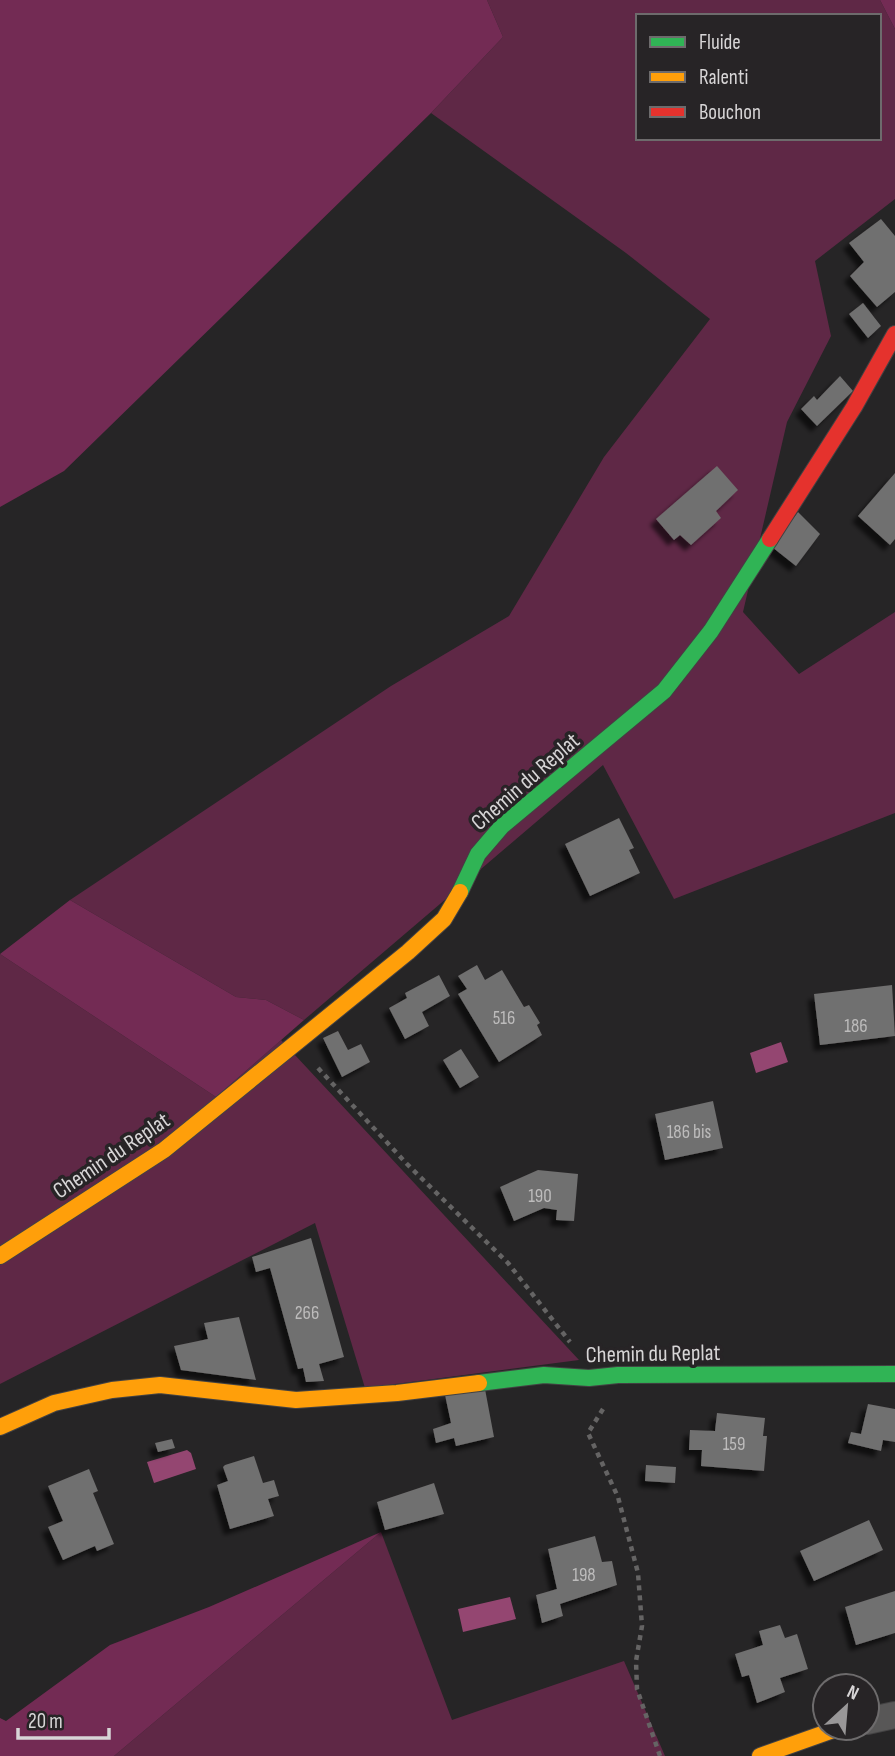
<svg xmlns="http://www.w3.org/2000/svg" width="895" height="1756" font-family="'Sofia Sans Condensed',sans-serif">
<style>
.green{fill:#5f2846;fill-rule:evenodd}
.forest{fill:#732b54}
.water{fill:#944671}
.building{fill:#706f6f;filter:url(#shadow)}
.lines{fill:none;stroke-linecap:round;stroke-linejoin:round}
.street-casing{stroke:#434243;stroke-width:28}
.fast-casing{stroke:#434243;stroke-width:18}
.slow-casing{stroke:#434243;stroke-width:18}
.jam-casing{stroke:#434243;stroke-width:18}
.path{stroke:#656464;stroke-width:4.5;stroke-dasharray:5 5;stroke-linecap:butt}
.street{stroke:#585757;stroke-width:26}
.fast{stroke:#30b455;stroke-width:16}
.slow{stroke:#ff9f0a;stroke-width:16}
.jam{stroke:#e5322d;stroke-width:16}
.labels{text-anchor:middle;stroke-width:7;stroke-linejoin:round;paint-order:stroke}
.number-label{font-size:19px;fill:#bdbcbc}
.street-label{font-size:23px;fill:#d7d5d6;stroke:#272426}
</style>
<defs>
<filter id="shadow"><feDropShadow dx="-6" dy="6" stdDeviation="2" flood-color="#0009"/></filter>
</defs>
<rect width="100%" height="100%" fill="#262526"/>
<path class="green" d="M487 0H880L895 29V199L815 261 831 336 787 422 743 612 799 674 895 612V813L674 899 603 765 304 1020 266 1000 236 997 70 900 391 686 509 616 604 457 710 319 626 253 431 113 503 37ZM638 16H879V138H638Z
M0 954 216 1097 281 1040 579 1360 365 1388 315 1223 0 1384Z
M381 1532 452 1720 624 1661 665 1756H114Z"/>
<path class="forest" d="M0 0H487L503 37 431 113 64 471 0 507Z
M880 0H895V29Z
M70 900 236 997 266 1000 304 1020 216 1097 0 954Z
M381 1532 114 1756H0V1718L6 1721 110 1645 209 1607Z"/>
<path class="water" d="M781 1042 788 1062 756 1073 750 1053Z
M187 1450 191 1453 196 1469 154 1483 147 1462Z
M510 1597 516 1619 463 1632 458 1609Z"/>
<path class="building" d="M881 219 895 236V292L877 307 850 276 864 262 849 243Z
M863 303 881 326 868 338 849 314Z
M840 376 853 391 817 426 801 409 814 396 817 400Z
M717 466 738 490 716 511 721 518 691 545 680 535 674 540 656 519Z
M895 473V539L890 545 858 516Z
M798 512 820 534 796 566 772 547Z
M619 818 634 848 629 850 640 873 590 896 565 844Z
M477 965 485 980 502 970 524 1007 529 1005 540 1023 537 1025 542 1035 499 1062 458 994 467 989 458 976Z
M439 975 450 996 422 1012 429 1026 405 1039 389 1008 407 998 405 993Z
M892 985 895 1036 820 1045 814 994Z
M338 1031 348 1050 361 1044 370 1062 342 1077 323 1038Z
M461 1049 479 1077 460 1088 443 1060Z
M713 1101 723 1148 665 1160 655 1114Z
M538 1170 578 1174 574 1221 556 1220 557 1210 544 1208 514 1221 500 1187Z
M311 1238 344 1357 319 1364 324 1381 306 1382 303 1368 298 1369 270 1268 256 1272 252 1257Z
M239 1317 256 1380 181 1370 174 1346 208 1339 204 1323Z
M485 1389 494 1437 456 1446 454 1438 436 1443 433 1429 451 1423 445 1395Z
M868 1404 895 1409V1442L883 1440 881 1451 848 1443 851 1432 861 1434Z
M717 1413 765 1418 763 1436H767L764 1471 701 1466 702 1450H689L690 1430 715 1431Z
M172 1439 175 1448 158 1452 155 1443Z
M254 1456 263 1483 274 1480 279 1496 268 1499 274 1516 230 1529 217 1485 228 1481 223 1467 225 1465Z
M646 1465 676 1467 675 1483 645 1481Z
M89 1469 98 1491 93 1493 114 1544 97 1551 95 1546 63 1560 48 1527 63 1521 48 1486Z
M434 1483 444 1514 385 1530 377 1502Z
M869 1520 883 1550 814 1581 800 1551Z
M595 1536 602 1562 612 1561 617 1585 560 1604 563 1616 542 1623 536 1595 557 1589 548 1549Z
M895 1591V1633L856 1645 845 1607Z
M780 1625 785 1638 797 1634 808 1669 780 1678 785 1692 757 1703 749 1675 742 1677 735 1654 763 1645 759 1631Z"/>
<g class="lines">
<g class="street-casing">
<path id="street" d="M867 1721 895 1715"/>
</g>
<g class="fast-casing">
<path id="fast" d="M460 892 478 854 502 826 664 691 711 631 770 539
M479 1383 544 1375 589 1378 618 1375 895 1374"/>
</g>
<g class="slow-casing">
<path id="slow" d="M0 1256 164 1150 408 952 444 919 460 892
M0 1427 54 1403 112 1390 160 1385 296 1400 397 1393 479 1383
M760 1756 839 1728"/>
</g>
<g class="jam-casing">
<path id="jam" d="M770 539 854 407 895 334"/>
</g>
<path class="path" d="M318 1068 407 1164 508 1263 570 1342
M603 1409 588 1433 618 1497 638 1573 642 1626 636 1661 637 1689 660 1756"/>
<use href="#street" class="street"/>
<use href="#fast" class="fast"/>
<use href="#slow" class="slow"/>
<use href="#jam" class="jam"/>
</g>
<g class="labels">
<g class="number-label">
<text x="504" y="1024">516</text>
<text x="856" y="1032">186</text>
<text x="689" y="1138">186 bis</text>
<text x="540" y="1202">190</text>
<text x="307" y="1319">266</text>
<text x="734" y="1450">159</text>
<text x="584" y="1581">198</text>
</g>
<g class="street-label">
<text transform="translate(525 781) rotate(-41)" y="8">Chemin du Replat</text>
<text transform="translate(111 1155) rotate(-34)" y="8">Chemin du Replat</text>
<text transform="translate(653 1353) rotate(-1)" y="8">Chemin du Replat</text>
</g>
</g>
<rect x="636" y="14" width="245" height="126" fill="#272426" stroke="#6d6b6c" stroke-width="2"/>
<rect x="650" y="37" width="35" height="10" fill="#30b455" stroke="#6d6b6c" stroke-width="2"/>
<text x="699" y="49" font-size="21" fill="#d7d5d6">Fluide</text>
<rect x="650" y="72" width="35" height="10" fill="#ff9f0a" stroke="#6d6b6c" stroke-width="2"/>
<text x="699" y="84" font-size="21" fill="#d7d5d6">Ralenti</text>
<rect x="650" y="107" width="35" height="10" fill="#e5322d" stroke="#6d6b6c" stroke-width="2"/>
<text x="699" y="119" font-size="21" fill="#d7d5d6">Bouchon</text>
<g transform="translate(846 1707) rotate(26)"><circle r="33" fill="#272426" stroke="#6d6b6c" stroke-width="2"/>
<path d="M0-5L12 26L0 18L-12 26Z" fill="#999798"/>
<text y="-10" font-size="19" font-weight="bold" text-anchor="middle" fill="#d7d5d6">N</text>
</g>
<path d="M18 1728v10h91v-10" fill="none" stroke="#d7d5d6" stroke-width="3.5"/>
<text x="28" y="1728" font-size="21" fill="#d7d5d6" stroke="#272426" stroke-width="5" paint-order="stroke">20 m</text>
</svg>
